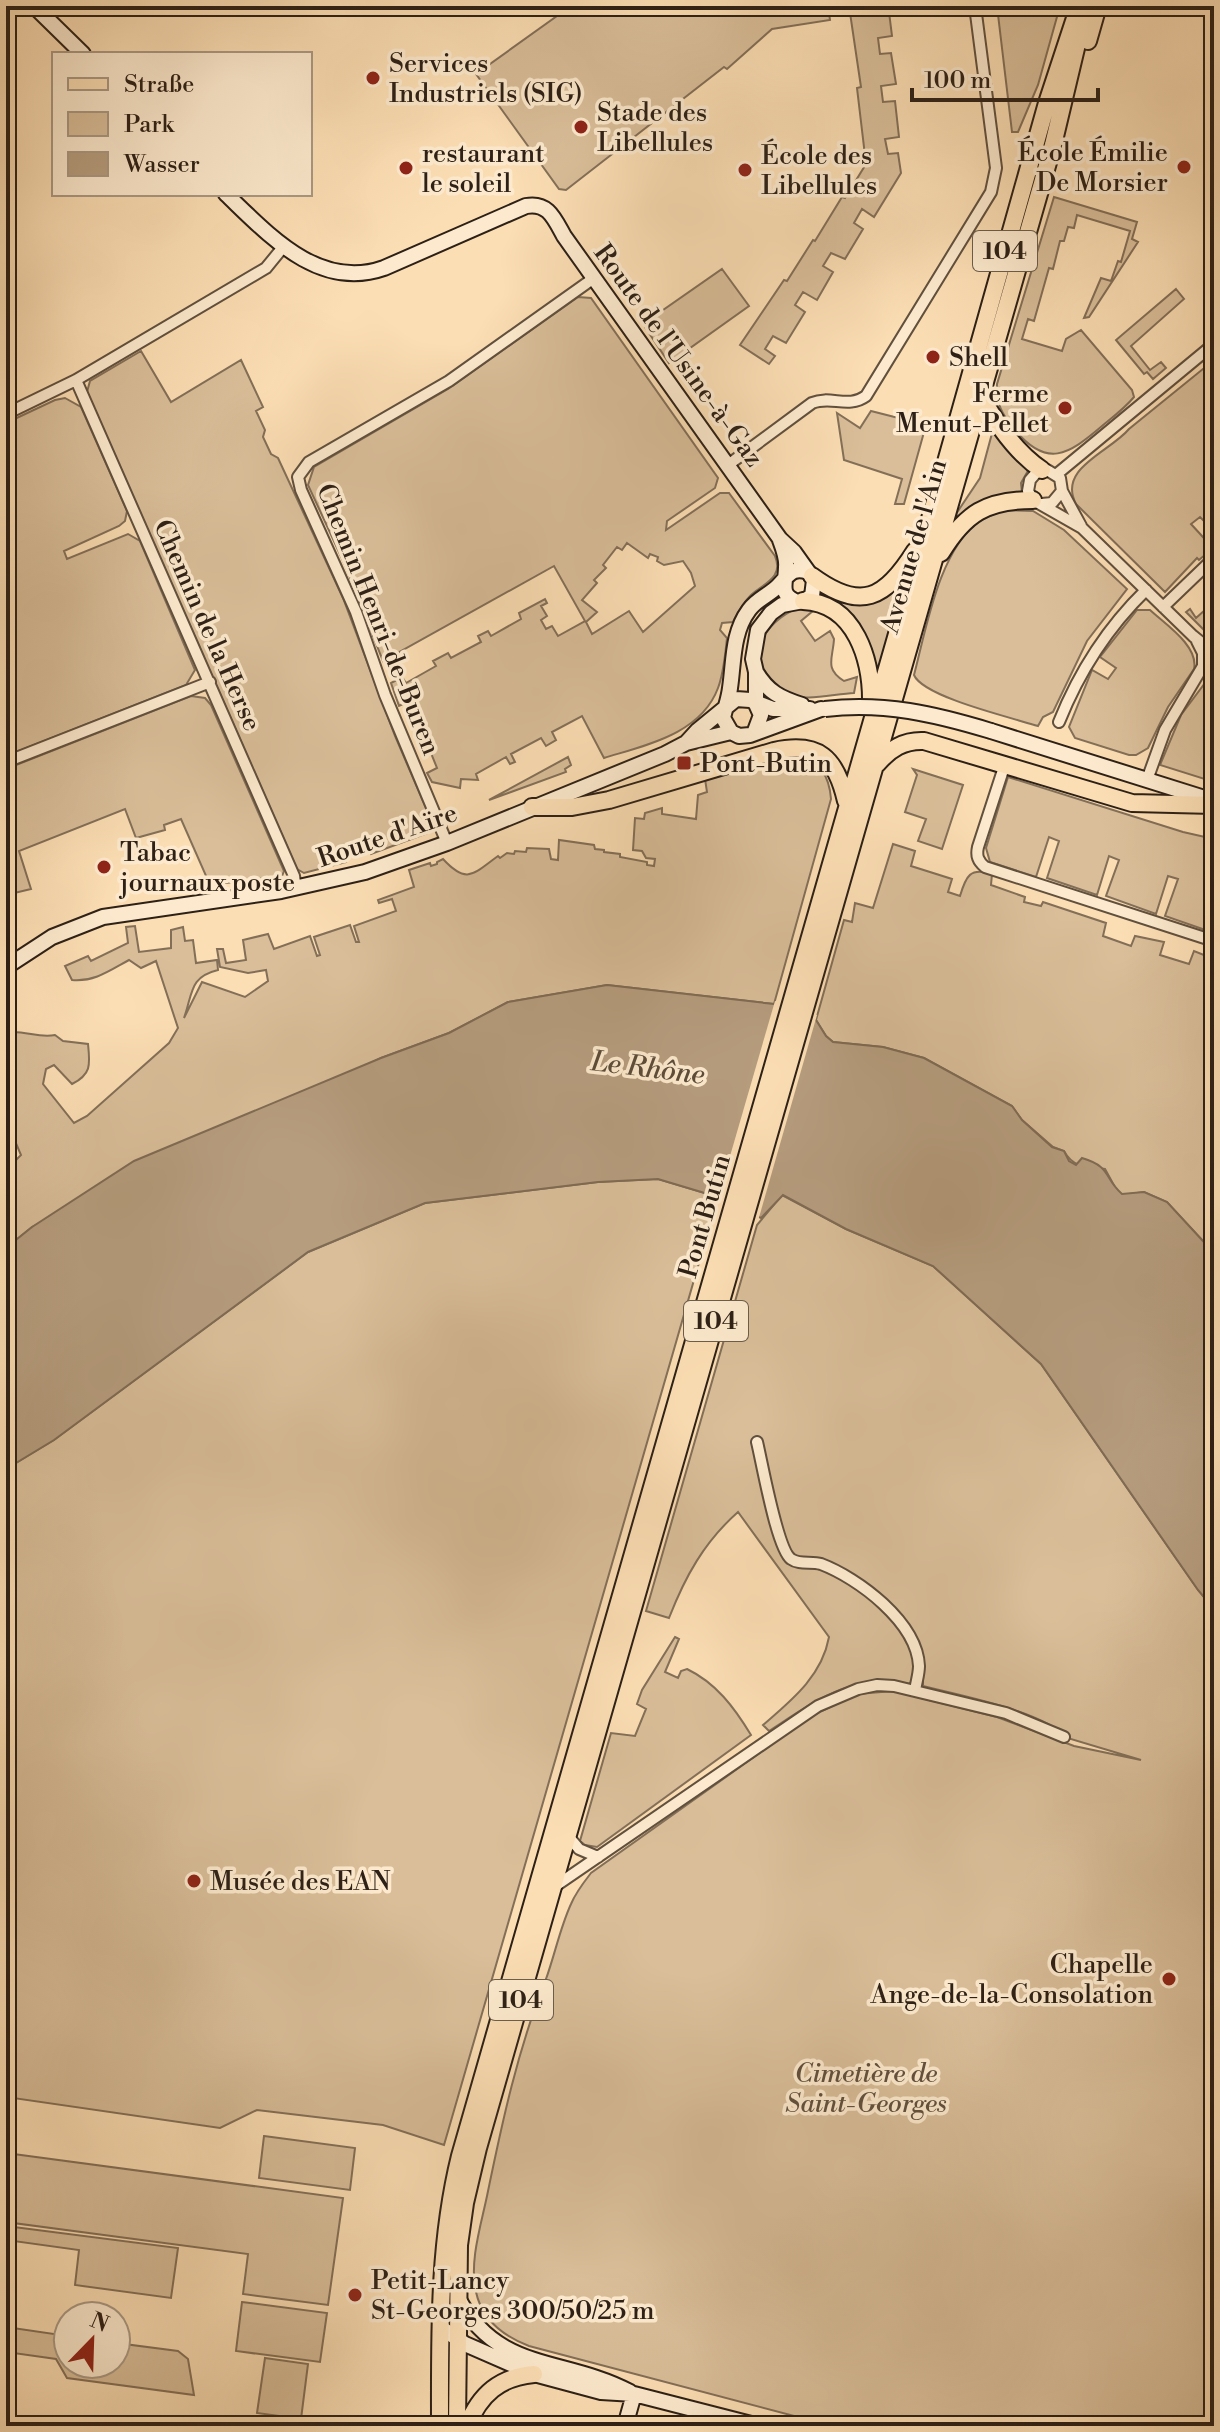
<svg xmlns="http://www.w3.org/2000/svg" width="1220" height="2432" font-family="'Libre Bodoni',serif">
<style>
.green{fill:#d9be99;stroke:#836f58;stroke-width:2;fill-rule:evenodd}
.water{fill:#b69d7e;stroke:#7f6b54;stroke-width:2}
.pier{fill:#fcdeb4}
.lines{fill:none;stroke-linecap:round;stroke-linejoin:round}
.street-casing{stroke:#61503e;stroke-width:14}
.secondary-casing{stroke:#2d2016;stroke-width:18}
.primary-casing{stroke:#2d2016;stroke-width:20}
.street{stroke:#fdeace;stroke-width:10}
.secondary{stroke:#fdeace;stroke-width:14}
.primary{stroke:#fcdeb4;stroke-width:16}
.secondary-bridge-casing{stroke:#2d2016;stroke-width:18;stroke-linecap:butt}
.secondary-bridge{stroke:#fdeace;stroke-width:14}
.poi-dot{fill:#8f2418;stroke:#fdeace;stroke-width:3}
.labels{text-anchor:middle;stroke-width:7;stroke-linejoin:round;paint-order:stroke}
.shield{fill:#fdeace;stroke:#6b5d4d;stroke-width:2}
.shield-label{font-size:24px;font-weight:bold;fill:#2d2016}
.poi-label{font-size:26px;fill:#2d2016;stroke:#fdeace;text-anchor:start}
.street-label{font-size:26px;fill:#2d2016;stroke:#fdeace}
.park-label{font-size:26px;font-style:italic;fill:#614f3d;stroke:#fdeace}
.water-label{font-size:28px;font-style:italic;fill:#5d4c3a;stroke:#fdeace}
</style>
<rect width="100%" height="100%" fill="#fcdeb4"/>
<filter id="stains"><feTurbulence type="fractalNoise" baseFrequency=".0025" numOctaves="4"/><feColorMatrix values="0 0 0 0 .2 0 0 0 0 .09 0 0 0 0 .02 0 0 0 .5 -.17"/></filter>
<radialGradient id="worn" r=".72"><stop offset=".6" stop-color="#630" stop-opacity="0"/><stop offset="1" stop-color="#630" stop-opacity=".3"/></radialGradient>
<path class="green" d="M571 6H808V9L814 11 815 6H828L830 20 772 29 727 69 724 67 566 190 559 189 476 74Z
M849 6H897L898 10 889 12 892 36 878 38 880 54 891 53 896 84 881 86 883 102 895 101 899 137 885 139 888 154 898 153 901 173 874 217 862 209 854 223 863 229 845 259 831 253 823 266 833 272 817 300 803 292 795 305 805 312 786 343 773 336 765 349 775 356 769 364 740 345 784 280 787 281 813 240 815 241 842 197 845 198 866 164 857 88 861 87Z
M997 6H1060L1038 85 1018 132H1012Z
M1054 197 1137 222 1132 239 1138 242 1089 317 1084 318 1101 278 1111 281 1118 261 1121 262 1130 231 1077 215 1074 228 1068 227 1064 241H1060L1053 269 1049 268 1034 321 1028 319 1022 339 1062 351 1066 339 1081 330 1132 390 1134 397C1125 408 1113 417 1102 426 1068 455 1047 469 1014 429 1002 414 996 404 997 384Z
M722 269 749 306 669 363 643 324Z
M1176 289 1184 299 1131 346 1150 370 1161 362 1166 368 1153 379 1147 372 1144 374 1116 340Z
M578 297 591 298 718 478 715 488 667 521 666 530 720 493H729L775 556C784 577 765 583 751 595 743 603 738 612 733 622L722 623 720 630 727 638C725 655 724 672 718 688 701 734 646 745 604 758L582 716 552 732 556 740 546 746 541 738 511 754 515 762 510 764 506 757 476 774 478 780 461 779 460 788 432 782 427 773 437 768 410 701 399 706 391 683 402 677 406 683 436 666 433 661 448 653 451 658 481 642 478 636 488 631 491 636 521 619 519 613 545 599 547 603 541 606 547 616 541 620 546 629 552 626 558 636 585 621 554 566 383 661 345 565 308 485 314 467 448 389ZM627 543 648 558 650 554 658 557 657 561 664 565 683 561 691 573 695 586 643 632 629 611 592 634 586 622 597 612 582 600 597 583 594 580 606 568 603 565 617 547 622 550Z
M141 351 171 402 241 360 263 407 256 411 265 430 263 437 271 454 278 458 343 598 395 736 432 822V828L428 833 371 854 366 844 343 851 346 862 304 873 297 869 87 392 90 381Z
M1214 360V531L1200 517 1191 524 1213 548 1199 560 1197 558 1165 592 1076 504C1057 468 1110 452 1129 429Z
M65 398 81 407 127 511 125 521 119 526 64 551 67 559 128 534 140 541 195 670 186 685 6 756V423L55 400Z
M871 411 926 425 904 504H895L902 479 844 460 837 413 860 428Z
M994 426 1029 469 1021 483 1022 493C995 495 980 501 958 517L956 514 980 478Z
M1003 510 1033 511 1064 530 1127 589 1087 641 1053 712 1043 717 1038 726C1013 718 923 697 914 675 926 630 939 549 980 521 986 517 995 514 1003 510Z
M897 589H902L880 669 875 668 819 598 822 590 867 602Z
M1214 602V640L1186 612 1190 609 1196 618Z
M803 606 814 610 801 621 815 641 830 631 834 639C833 658 824 669 844 681L857 677 854 693C833 694 805 702 785 694 779 692 775 686 771 682 741 651 772 616 803 606Z
M1137 610H1150C1165 624 1199 646 1194 669L1168 707 1148 748 1136 755H1129L1075 738 1069 727 1092 670 1108 679 1116 668 1100 657Z
M1214 671V782L1160 765 1181 715Z
M191 696 205 698 211 705 284 871 282 876 210 885 181 819 164 825 165 830 136 838 125 809 19 851 31 889 6 895V769Z
M797 755C821 765 829 774 831 799L774 1004 607 985 508 1002 449 1033 381 1058 32 1227 6 1248V1170L21 1155 12 1134 13 1112 6 1102V1049L9 1046 13 1032C29 1032 40 1038 55 1035L63 1041 88 1044C90 1064 92 1074 72 1084L54 1065 46 1069 43 1084 74 1123 87 1116 169 1043 178 1028 156 961 141 968 129 960C109 971 94 982 72 980L65 966 88 956 91 961 128 943 126 927 135 926 139 952 171 948V930L183 927 185 941 193 940 196 963 217 960 218 970C189 977 193 993 184 1018L202 982 245 997 268 981 266 970 248 973 220 967 217 949H223L226 963 246 960 243 940 268 934 274 949 310 936 317 956 320 955 314 937 350 925 356 942H359L354 926 396 911 392 899 379 903 378 900 414 887 409 870 430 863 431 866 437 864V862L443 859C467 885 473 874 498 856L500 858 507 853 514 854 515 851 526 852 527 848 549 849 551 859 558 860 559 840 594 845 595 849 604 850V852L620 854V857L647 862V865L654 866 655 859 646 858 642 851 633 850 635 818 644 819 645 813 662 808V814L696 819 698 795 707 792 705 779 779 757Z
M568 757 571 765 565 769 566 772 489 800Z
M913 769 963 785 942 849 918 841 926 819 905 812 917 775Z
M1008 777 1183 832 1214 839V933L1165 916 1178 879 1168 876 1156 914 1106 896 1119 860 1109 856 1097 895 1047 878 1059 841 1049 837 1036 877 990 862 986 848Z
M893 844 915 851 911 866 952 879 948 892 960 896C966 876 970 867 992 874L991 885 1025 897 1024 902 1041 906 1043 902 1106 923 1103 936 1131 946 1135 936 1164 942 1160 955 1189 964 1194 951 1214 959V1058L1205 1078 1214 1074V1253L1167 1202 1144 1192 1122 1195 1116 1189 1105 1169C1087 1167 1073 1168 1064 1151L1053 1147 1022 1120 1012 1106 924 1058 883 1047 833 1042 826 1036 816 1020 844 920 852 922 855 903 873 908Z
M658 1179 718 1197 444 2145 383 2125 257 2110 220 2128 6 2097V1469L54 1440 308 1252 425 1203 598 1182Z
M782 1195 846 1229 933 1266 1041 1364 1198 1590 1214 1609V2426H832L529 2346C503 2336 482 2320 476 2292 469 2262 481 2225 487 2196 502 2123 518 2048 546 1979 555 1954 560 1928 571 1904 576 1892 584 1882 591 1873L813 1715 858 1694 893 1691 997 1717 1074 1746 1141 1760 1064 1737C1047 1712 954 1694 923 1686V1677L915 1674 910 1684C851 1673 817 1700 769 1731L763 1725C792 1700 822 1676 829 1637L738 1512C704 1542 685 1577 669 1618L646 1611 757 1225Z
M675 1637 679 1639 665 1672 678 1678 681 1671 687 1669C716 1683 734 1707 751 1735L597 1847 585 1845 580 1841 611 1733 635 1736 646 1709 637 1704 642 1690Z
M264 2136 355 2148 350 2190 259 2178Z
M6 2153 343 2198 328 2305 243 2294 248 2254 6 2222Z
M6 2226 178 2248 171 2298 75 2285 79 2250 6 2240Z
M242 2302 327 2313 320 2362 236 2351Z
M6 2327 68 2336V2364H116V2343L178 2351 188 2359 194 2395 67 2378 56 2359 6 2352Z
M265 2358 308 2364 301 2419 257 2413Z"/>
<path class="water" d="M607 985 774 1004 816 1020 826 1036 833 1042 883 1047 924 1058 1012 1106 1022 1120 1052 1147 1064 1151 1069 1161 1076 1165 1082 1158C1112 1167 1103 1177 1122 1194L1144 1192 1167 1202 1214 1253V1609L1198 1590 1041 1364 933 1266 846 1229 783 1195 761 1218 718 1197 658 1179 598 1182 425 1203 308 1252 54 1440 6 1469V1248L32 1227 134 1161 381 1058 449 1033 508 1002Z"/>
<path class="pier" d="M775 1001 817 1015 758 1221 717 1201Z"/>
<g class="lines">
<g class="street-casing">
<path id="street" d="M76 380 294 876 296 888
M6 414 76 380 266 268 284 246
M728 465 812 403C831 395 848 409 866 396L991 192 996 168 975 6
M1057 474 1214 344
M1062 491 1081 526
M1042 504 1052 503 1062 491 1060 478 1047 470 1037 472 1030 480 1028 491 1033 500 1082 528 1193 636 1214 653
M1163 607 1214 558
M1059 722C1079 672 1107 628 1146 590
M6 762 210 682
M1005 764 978 847C976 856 978 861 985 867L1214 941
M1147 780 1165 730 1203 666V653L1197 641
M447 843 385 695 356 612 301 490 298 477 309 462 449 381 594 278
M757 1442C762 1462 777 1549 791 1559 799 1565 812 1561 821 1564 858 1578 917 1622 919 1666 919 1674 916 1683 915 1691
M568 1836 579 1849 598 1857
M554 1887 818 1706 858 1689 877 1685 894 1686 1006 1713 1064 1737"/>
</g>
<g class="secondary-casing">
<path id="secondary" d="M34 6 83 54
M226 194C269 235 319 291 384 268L526 206C548 202 554 218 564 236L780 539 794 552 814 580 812 596 803 601 782 605 771 613 758 630 753 659 756 672V704L761 715 755 731
M780 540C783 548 787 558 786 567 786 584 778 595 798 602
M808 572C792 566 788 576 778 586 769 595 757 599 749 610 732 633 734 661 730 688 729 698 725 708 723 718L731 732 739 736 750 735 821 709
M756 672C768 692 780 698 802 705
M991 731 1214 801
M686 743 697 731 736 699 750 700 773 709H810
M6 967 52 937 103 917 281 891 365 872 447 843 665 754 686 743 731 732
M458 2298C498 2373 564 2357 630 2392
M440 2327 465 2344 534 2374 601 2392 634 2394 759 2426
M625 2426 634 2394"/>
</g>
<g class="primary-casing">
<path id="primary" d="M1088 41 1098 6
M980 394C995 422 1015 452 1042 470
M941 553C965 513 987 500 1033 500
M812 576C861 612 885 599 915 551
M803 601C856 603 872 661 871 705
M877 764C890 749 904 740 924 741L1132 803 1214 805
M532 807H572L609 800 774 751C819 741 836 758 846 801
M440 2426C440 2335 438 2245 460 2156L926 533 1047 103 1079 6
M457 2426 459 2245 465 2203 478 2148 1053 145 1082 23
M467 2426C480 2394 500 2377 534 2374"/>
</g>
<use href="#street" class="street"/>
<use href="#secondary" class="secondary"/>
<use href="#primary" class="primary"/>
<g class="secondary-bridge-casing">
<path id="secondary-bridge" d="M825 709C884 702 935 714 991 731"/>
</g>
<use href="#secondary-bridge" class="secondary-bridge"/>
</g>
<g class="poi-dot">
<circle cx="373" cy="78" r="8"/>
<circle cx="581" cy="127" r="8"/>
<circle cx="1184" cy="167" r="8"/>
<circle cx="406" cy="168" r="8"/>
<circle cx="745" cy="170" r="8"/>
<circle cx="933" cy="357" r="8"/>
<circle cx="1065" cy="408" r="8"/>
<rect x="676" y="755" width="16" height="16" rx="4"/>
<circle cx="104" cy="867" r="8"/>
<circle cx="194" cy="1881" r="8"/>
<circle cx="1169" cy="1979" r="8"/>
<circle cx="355" cy="2295" r="8"/>
</g>
<g class="labels">
<g class="shield">
<rect x="973" y="231" width="64" height="40" rx="6"/>
<rect x="684" y="1301" width="64" height="40" rx="6"/>
<rect x="489" y="1980" width="64" height="40" rx="6"/>
</g>
<g class="shield-label">
<text x="1005" y="259">104</text>
<text x="716" y="1329">104</text>
<text x="521" y="2008">104</text>
</g>
<g class="poi-label">
<text x="389" y="72">Services<tspan x="389" dy="30">Industriels (SIG)</tspan></text>
<text x="597" y="121">Stade des<tspan x="597" dy="30">Libellules</tspan></text>
<text x="1168" y="161" text-anchor="end">École Émilie<tspan x="1168" dy="30">De Morsier</tspan></text>
<text x="422" y="162">restaurant<tspan x="422" dy="30">le soleil</tspan></text>
<text x="761" y="164">École des<tspan x="761" dy="30">Libellules</tspan></text>
<text x="949" y="366">Shell</text>
<text x="1049" y="402" text-anchor="end">Ferme<tspan x="1049" dy="30">Menut-Pellet</tspan></text>
<text x="700" y="772">Pont-Butin</text>
<text x="120" y="861">Tabac<tspan x="120" dy="30">journaux poste</tspan></text>
<text x="210" y="1890">Musée des EAN</text>
<text x="1153" y="1973" text-anchor="end">Chapelle<tspan x="1153" dy="30">Ange-de-la-Consolation</tspan></text>
<text x="371" y="2289">Petit-Lancy<tspan x="371" dy="30">St-Georges 300/50/25 m</tspan></text>
</g>
<g class="street-label">
<text transform="translate(679 355) rotate(54)" y="9">Route de l'Usine-à-Gaz</text>
<text transform="translate(913 546) rotate(-74)" y="9">Avenue de l'Ain</text>
<text transform="translate(379 619) rotate(68)" y="9">Chemin Henri-de-Buren</text>
<text transform="translate(208 625) rotate(66)" y="9">Chemin de la Herse</text>
<text transform="translate(387 835) rotate(-19)" y="9">Route d'Aïre</text>
<text transform="translate(704 1216) rotate(-74)" y="9">Pont Butin</text>
</g>
<g class="park-label">
<text x="866" y="2082">Cimetière de<tspan x="866" dy="30">Saint-Georges</tspan></text>
</g>
<g class="water-label">
<text transform="translate(648 1067) rotate(7)" y="10">Le Rhône</text>
</g>
</g>
<rect width="1220" height="2432" fill="none" stroke="#fcdeb4" stroke-width="32"/>
<rect x="8" y="8" width="1204" height="2416" fill="none" stroke="#2d2016" stroke-width="4"/>
<rect x="16" y="16" width="1188" height="2400" fill="none" stroke="#2d2016" stroke-width="2"/>
<rect x="52" y="52" width="260" height="144" fill="#fdeace" stroke="#aa9984" stroke-width="2"/>
<rect x="68" y="78" width="40" height="12" fill="#fcdeb4" stroke="#aa9984" stroke-width="2"/>
<text x="124" y="92" font-size="24" fill="#2d2016">Straße</text>
<rect x="68" y="112" width="40" height="24" fill="#d9be99" stroke="#aa9984" stroke-width="2"/>
<text x="124" y="132" font-size="24" fill="#2d2016">Park</text>
<rect x="68" y="152" width="40" height="24" fill="#b69d7e" stroke="#aa9984" stroke-width="2"/>
<text x="124" y="172" font-size="24" fill="#2d2016">Wasser</text>
<g transform="translate(92 2340) rotate(23)"><circle r="38" fill="#fdeace" stroke="#aa9984" stroke-width="2"/>
<path d="M0-6L14 30L0 20L-14 30Z" fill="#8f2418"/>
<text y="-12" font-size="22" font-weight="bold" text-anchor="middle" fill="#2d2016">N</text>
</g>
<path d="M912 88v12h186v-12" fill="none" stroke="#2d2016" stroke-width="4"/>
<text x="924" y="88" font-size="24" fill="#2d2016" stroke="#fdeace" stroke-width="6" paint-order="stroke">100 m</text>
<rect width="100%" height="100%" filter="url(#stains)"/>
<rect width="100%" height="100%" fill="url(#worn)"/>
</svg>
